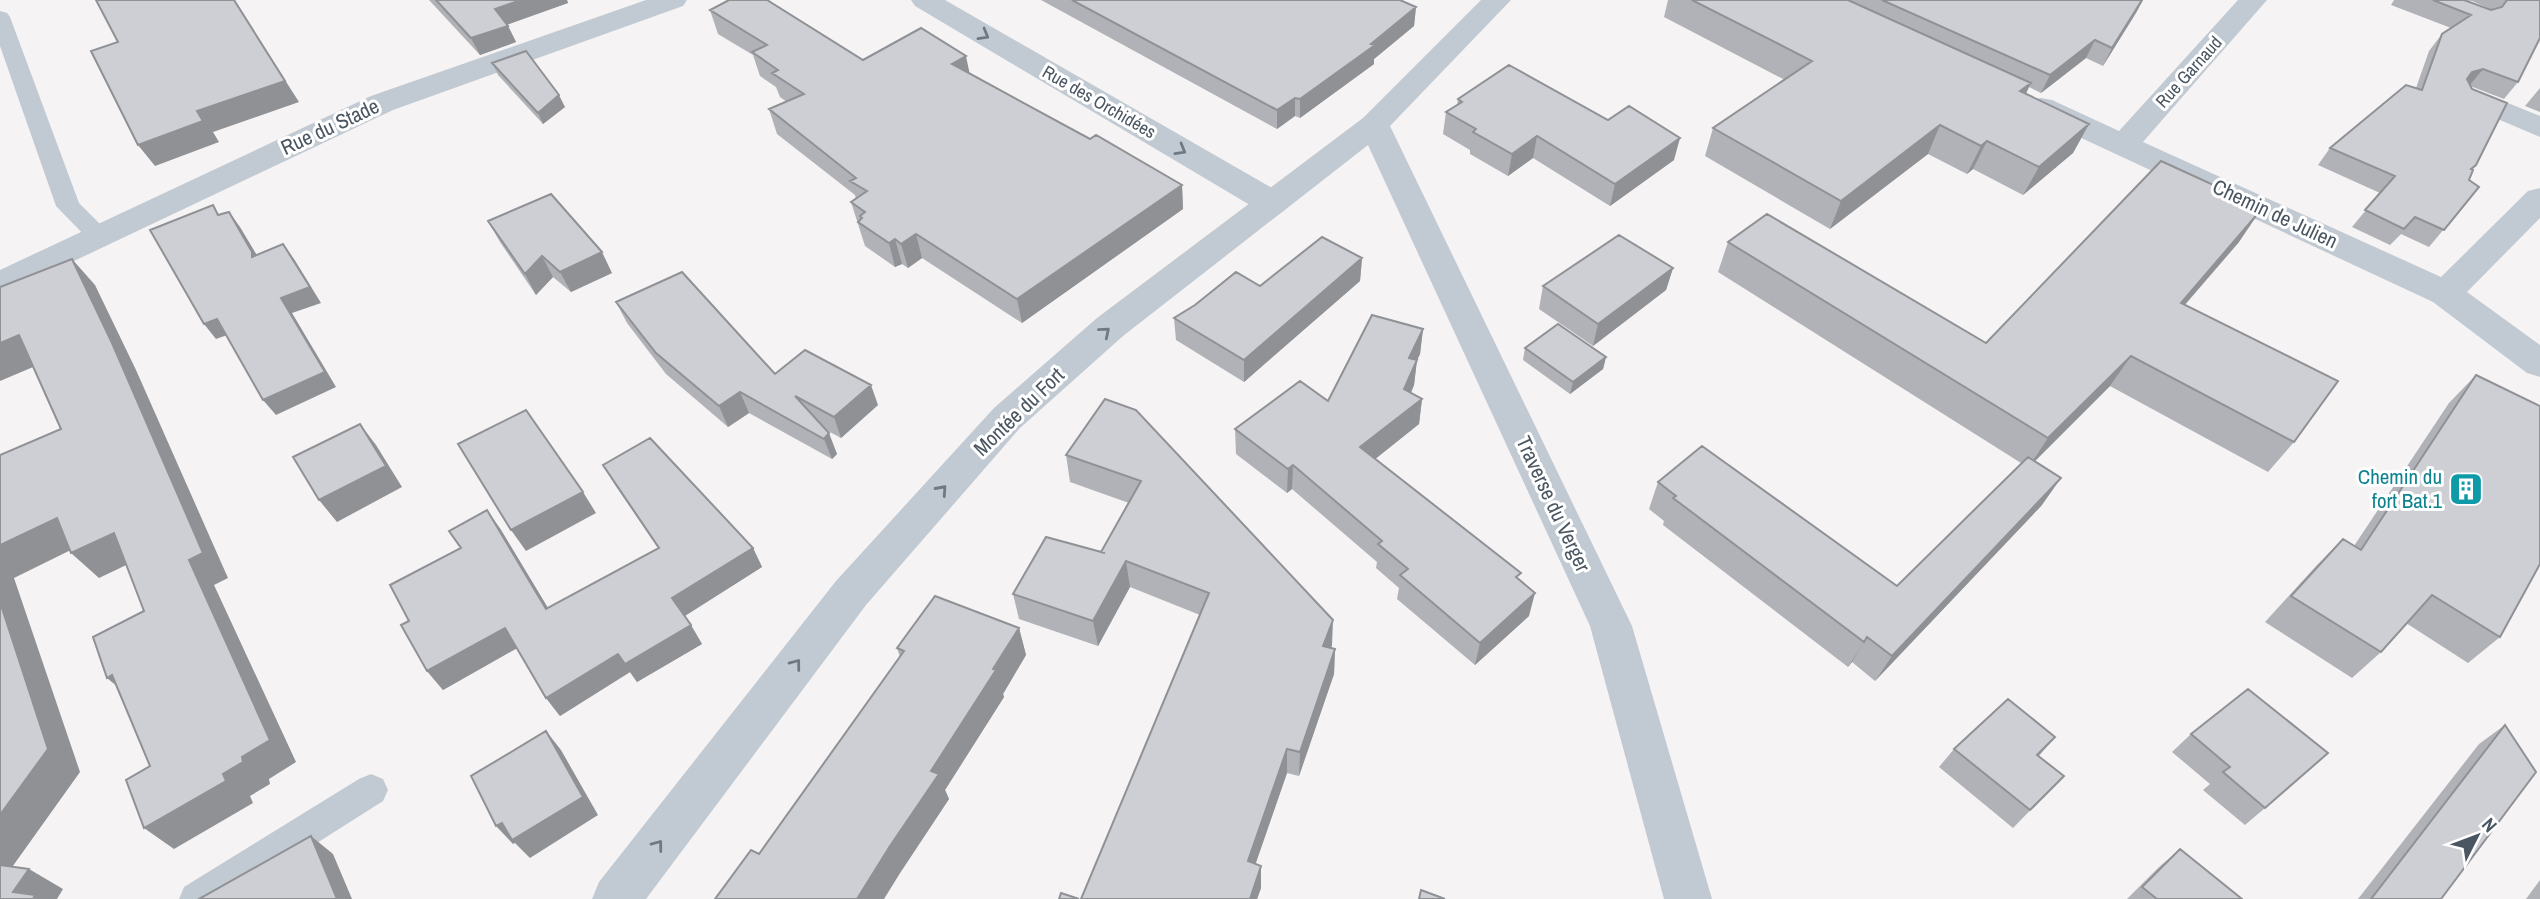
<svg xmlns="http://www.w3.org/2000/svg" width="2540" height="899" font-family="'Archivo Narrow',sans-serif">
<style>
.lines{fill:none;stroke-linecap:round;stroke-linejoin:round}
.service{fill:#c1cad2;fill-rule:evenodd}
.minor{fill:#c1cad2;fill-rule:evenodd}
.tertiary{fill:#c1cad2;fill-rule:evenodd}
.wall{fill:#b0b2b7}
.shaded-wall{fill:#909195}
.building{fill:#cdcfd5;stroke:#909195;stroke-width:2}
.oneway{stroke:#6e7983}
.labels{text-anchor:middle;stroke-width:6;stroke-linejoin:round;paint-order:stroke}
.far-street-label{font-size:18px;fill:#4a5661;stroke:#fff}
.street-label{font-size:21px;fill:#4a5661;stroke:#fff}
.culture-label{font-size:21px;fill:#0d838f;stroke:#fff;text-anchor:end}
</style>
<rect width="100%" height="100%" fill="#f5f3f3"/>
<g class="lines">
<path class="service" d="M0 11 7 13 10 17 79 203 111 235 108 241 99 243 90 241 56 206 0 46Z
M371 774 383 779 388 790 383 801 229 899H179L184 887 359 779Z"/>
<path class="minor" d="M911 0H945L1284 195 1288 203 1284 211 1272 214 1260 211 915 6Z
M2238 0H2267L2143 142 2441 277 2528 191 2540 188V218L2467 292 2540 345V377L2527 373 2433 302 2030 114 2026 107 2030 100 2041 98 2052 100 2119 131Z
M2471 88 2540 116V137L2460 103 2456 97 2460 91Z"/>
<path class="tertiary" d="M646 0H687L683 6 393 110 0 296V270L371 96Z
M1481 0H1511L1390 126 1632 626 1712 899H1664L1590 626 1368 145 1123 336 1020 428 866 605 646 899H592L599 882 836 581 994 408 1097 318 1363 118Z"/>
</g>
<path class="wall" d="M429 0H567L568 3 507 24 516 42 480 55Z
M1041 0H1400L1416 7 1414 26 1374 59V64L1300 118 1295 116 1277 129Z
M1668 0H2143L2103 66 2086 58 2041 93 2029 87 2026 94 2089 124 2073 153 2023 195 1973 169 1967 174 1928 154 1830 229 1705 156 1713 128 1785 80 1664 17Z
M2394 0H2464L2491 10 2488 8 2472 1 2464 0H2540L2518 82 2504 99 2470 86 2476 165 2472 170 2469 180 2479 187 2429 247 2401 234 2390 245 2352 227 2380 193 2318 165 2330 148 2416 88 2429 51 2442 34 2451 28 2391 5Z
M710 10 863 60 970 73 1090 139 1182 185 1183 209 1022 323 922 258 908 268 902 264 895 267 865 246 851 202 856 199 855 195 777 134 769 109 787 102 780 97 776 87 760 76 753 55 718 34Z
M492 63 565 107 543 124 498 75Z
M2540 88V112L2525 106Z
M1458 99 1674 160 1610 206 1533 158 1508 176 1470 154V150L1443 134 1446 112 1457 105Z
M2215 191 2239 242 2185 305 2294 442 2268 472 2110 386 2035 461 2042 505 1875 681 1852 662 1848 667 1663 525 1664 521 1649 509 1658 482 1897 586 2021 463 1718 272 1728 242 1986 343Z
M488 221 612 273 571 292 553 277 536 295 500 242Z
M1362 258 1360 281 1244 382 1176 340 1174 318 1260 286Z
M1673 268 1666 290 1593 346 1539 309 1543 286Z
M616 302 775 374 878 405 841 438 826 430 837 454 832 459 749 413 728 427 666 374 627 323Z
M1423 329 1420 354 1417 360 1414 385 1411 393 1422 399 1419 424 1375 459 1520 580 1529 616 1475 665 1397 599 1399 588 1376 568 1377 562 1292 489 1287 493 1236 454 1235 429 1328 401Z
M1525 348 1606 357 1603 369 1570 394 1523 360Z
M2476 375 2500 637 2468 663 2406 623 2381 652 2352 678 2265 622 2317 565 2343 539 2354 546 2449 403Z
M1105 399 1332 645 1331 648 1335 649 1334 674 1299 776 1287 773 1255 864 1261 866V888L1257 899 1200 615 1130 587 1098 646 1019 619 1013 594 1101 552 1129 503 1070 482 1066 455Z
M603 465 753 548 762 567 685 616 702 644 637 682 630 672 560 716 546 698 517 648 443 690 427 671 409 621 487 510 501 530 548 608 658 548 615 485Z
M1019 628 1026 655 1003 694 1004 697 945 790 949 799 902 870 759 854 900 657 897 648Z
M2248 689 2265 808 2245 825 2203 790 2210 784 2172 752 2191 734Z
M2505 725 2441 899H2358L2479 744Z
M2055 737 2039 756 2064 776 2013 828 1939 767 1954 749Z
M2180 849 2242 899H2127L2159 867Z
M2540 880V899H2526Z"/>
<path class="shaded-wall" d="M234 0 299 102 213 132 219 142 155 166 138 145 197 111Z
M521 0H567L568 3 504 26 495 9Z
M2143 0 2136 13 2103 66 2112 48Z
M1416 7 1414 26 1374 59V64L1300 118V99Z
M508 26 516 42 480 55 471 38Z
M2095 40 2086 58 2041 93 2050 75Z
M966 56 971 80 952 64Z
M2483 69 2470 85 2459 88 2472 72Z
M2031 83 2017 111 2020 91Z
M559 95 565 107 543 124 538 113Z
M1295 98V116L1277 129V110Z
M2089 124 2073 153 2023 195 2039 167Z
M1940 125 1928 154 1830 229 1841 201Z
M1537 136 1533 158 1508 176 1512 154Z
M1680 138 1674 160 1610 206 1615 184Z
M1987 141 1973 169 1967 174 1981 146Z
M1182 185 1183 209 1022 323 1017 299Z
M2260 211 2239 242 2160 333 2181 303Z
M229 212 240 227 264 267 252 257Z
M916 234 922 258 908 268 901 244Z
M895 239 902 264 895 267 889 243Z
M283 244 294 259 321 303 292 313 336 387 276 415 263 400 281 298Z
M602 252 612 273 571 292 560 272Z
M542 256 553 277 536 295 525 274Z
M1362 258 1360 281 1244 382V360Z
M72 259 95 285 136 370 228 578 214 585 296 762 269 779 270 784 250 796 253 803 174 849 144 828 223 774Z
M1673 268 1666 290 1593 346 1598 324Z
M217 319 230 334 216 339 204 324Z
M1423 329 1420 354 1406 383 1409 358Z
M19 335 45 362 0 381V343Z
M2131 356 2110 386 2028 468 2048 438Z
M1606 357 1603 369 1570 394 1573 382Z
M1417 360 1414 385 1402 414 1404 389Z
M871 385 878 405 841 438 834 417Z
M740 392 749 413 728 427 719 406Z
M1422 399 1419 424 1359 472 1360 447Z
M360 424 376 445 402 487 337 522 319 500Z
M829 433 837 454 832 459 824 439Z
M1293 465 1292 489 1287 493 1288 469Z
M2061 478 2042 505 1875 681 1892 656Z
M583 492 596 513 526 551 511 530Z
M487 510 501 530 560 628 546 609Z
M57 518 85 543 14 578 80 772 0 884V545Z
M114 533 141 558 99 578 71 553Z
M753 548 762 567 683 617 672 598Z
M1126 561 1130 587 1098 646 1093 621Z
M1535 593 1529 616 1475 665 1480 643Z
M1333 620 1332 645 1322 672 1323 646Z
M691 625 702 644 637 682 630 672 560 716 546 698 618 654Z
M505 628 519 647 443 690 427 671Z
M1019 628 1026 655 1003 694 1004 697 945 790 949 799 902 870 884 899H857L931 771Z
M1867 637 1852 662 1848 667 1864 642Z
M1335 649 1334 674 1299 776 1300 752Z
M112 675 136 702 107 678Z
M546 731 561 750 598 815 530 858 515 843 513 844 496 826Z
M1287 749V773L1249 883 1248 861Z
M311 836 333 854 352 899H337Z
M1261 866V888L1257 899H1250Z
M29 869 63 889 57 899H24L13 892Z"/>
<path class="building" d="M96 0H234L285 81 197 111 203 121 138 145 91 51 118 42Z
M436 0H521L495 9 508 26 471 38Z
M729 0H767L863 60 921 28 966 56 952 64 1090 139 1096 135 1182 185 1017 299 916 234 901 244 895 239 889 243 858 222 862 218 860 216 865 212 851 202 867 191 850 181 856 178 769 109 804 94 772 73 778 70 752 52 767 45 710 10Z
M1072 0H1400L1416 7 1371 44 1375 45 1300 99 1295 98 1277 110Z
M1692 0H1848L2031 83 2020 91 2089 124 2039 167 1987 141 1981 146 1940 125 1841 201 1713 128 1812 61Z
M1882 0H2142L2112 48 2095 40 2050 75Z
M2433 0H2464L2491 10 2502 7 2507 0H2540V38L2518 82 2483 69 2472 72 2467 79 2472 89 2507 103 2476 165 2471 169 2473 170 2469 180 2479 187 2444 230 2415 217 2404 229 2365 210 2395 176 2330 148 2406 85 2422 90 2442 34 2471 15Z
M526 51 559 95 538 113 492 63Z
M1509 65 1608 120 1629 106 1680 138 1615 184 1537 136 1512 154 1473 132 1476 129 1446 112 1462 102 1458 99Z
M2161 161 2218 187 2214 191 2260 211 2181 303 2338 381 2294 442 2131 356 2048 438 1728 242 1767 214 1986 343Z
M551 194 602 252 560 272 542 256 525 274 488 221Z
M213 205 218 215 229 212 252 252V257L283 244 310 287 281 298 325 372 263 400 217 319 204 324 150 230Z
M1619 235 1673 268 1598 324 1543 286Z
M1322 237 1362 258 1244 360 1174 318 1195 305 1236 272 1260 286Z
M72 259 112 343 203 553 189 560 270 740 242 757 243 762 223 774 226 781 144 828 126 780 150 766 112 675 107 678 93 637 144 611 114 533 71 553 57 518 0 545V455L61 429 19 335 0 343V287Z
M682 272 775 374 805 350 871 385 834 417 795 396 829 433 824 439 740 392 719 406 656 353 616 302Z
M1372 315 1423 329 1409 358 1417 360 1404 389 1422 399 1360 447 1521 573 1516 577 1535 593 1480 643 1400 575 1408 569 1378 544 1382 541 1293 465 1288 469 1235 429 1300 381 1328 401Z
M1558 324 1606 357 1573 382 1525 348Z
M2476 375 2540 406V564L2500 637 2432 595 2381 652 2291 596 2343 539 2361 550Z
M1105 399 1136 410 1333 620 1323 646 1335 649 1300 752 1287 749 1248 861 1261 866 1250 899H1081L1209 593 1126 561 1093 621 1013 594 1046 537 1105 553 1101 552 1141 481 1066 455Z
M526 410 583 492 511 530 458 444Z
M360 424 386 466 319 500 293 457Z
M650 438 753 548 672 598 691 625 625 664 618 654 546 698 505 628 427 671 401 625 409 621 390 585 461 548 449 531 487 510 546 609 659 548 603 465Z
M1702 446 1897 586 2028 457 2061 478 1892 656 1867 637 1864 642 1673 498 1676 496 1658 482Z
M935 596 1019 628 993 669 996 670 931 771 939 774 890 846 857 899H715L751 850 759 854 904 651 897 648Z
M0 602 48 749 0 815Z
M2248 689 2328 753 2265 808 2223 772 2230 767 2191 734Z
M2008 699 2055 737 2037 755 2064 776 2030 810 1954 749Z
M2505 725 2536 772 2441 899H2371Z
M546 731 583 797 512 840 502 823 496 826 471 776Z
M311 836 337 899H199Z
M2180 849 2242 899H2157L2142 887Z
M0 865 29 869 13 892 35 895 33 899H0Z
M1421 890 1445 899H1419Z
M1061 893 1079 899H1059Z"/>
<defs><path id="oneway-chevron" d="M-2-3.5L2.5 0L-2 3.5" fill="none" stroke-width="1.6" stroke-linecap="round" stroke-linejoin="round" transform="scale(1.75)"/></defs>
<g class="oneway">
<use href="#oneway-chevron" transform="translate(984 35) rotate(30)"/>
<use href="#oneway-chevron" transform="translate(1181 150) rotate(30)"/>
<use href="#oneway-chevron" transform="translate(1105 332) rotate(-40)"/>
<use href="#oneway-chevron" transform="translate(942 490) rotate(-48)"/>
<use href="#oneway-chevron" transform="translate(796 664) rotate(-53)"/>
<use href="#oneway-chevron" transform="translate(658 845) rotate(-53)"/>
</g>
<defs>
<g id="building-square" transform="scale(1.75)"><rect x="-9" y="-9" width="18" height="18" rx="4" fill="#0f9aa8" stroke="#fff"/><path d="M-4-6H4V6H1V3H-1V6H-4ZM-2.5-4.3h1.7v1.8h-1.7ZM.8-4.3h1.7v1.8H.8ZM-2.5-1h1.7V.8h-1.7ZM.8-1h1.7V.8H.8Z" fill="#fff"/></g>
</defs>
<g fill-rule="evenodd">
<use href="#building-square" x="2466" y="489"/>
</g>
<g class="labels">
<g class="far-street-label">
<text transform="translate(2189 72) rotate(-48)" y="6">Rue Garnaud</text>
<text transform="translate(1099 102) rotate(30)" y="6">Rue des Orchidées</text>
</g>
<g class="street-label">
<text transform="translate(330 127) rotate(-25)" y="7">Rue du Stade</text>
<text transform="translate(2275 214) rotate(25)" y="7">Chemin de Julien</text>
<text transform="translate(1019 412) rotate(-44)" y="7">Montée du Fort</text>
<text transform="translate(1553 504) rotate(65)" y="7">Traverse du Verger</text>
</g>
<g class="culture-label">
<text x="2442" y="484">Chemin du<tspan x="2442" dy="24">fort Bat.1</tspan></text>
</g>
</g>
<g transform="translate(2477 836) rotate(48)" stroke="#ffffff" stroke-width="5" paint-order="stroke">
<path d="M0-5L12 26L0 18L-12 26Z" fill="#4a5661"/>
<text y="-10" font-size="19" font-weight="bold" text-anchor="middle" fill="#4a5661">N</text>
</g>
</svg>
